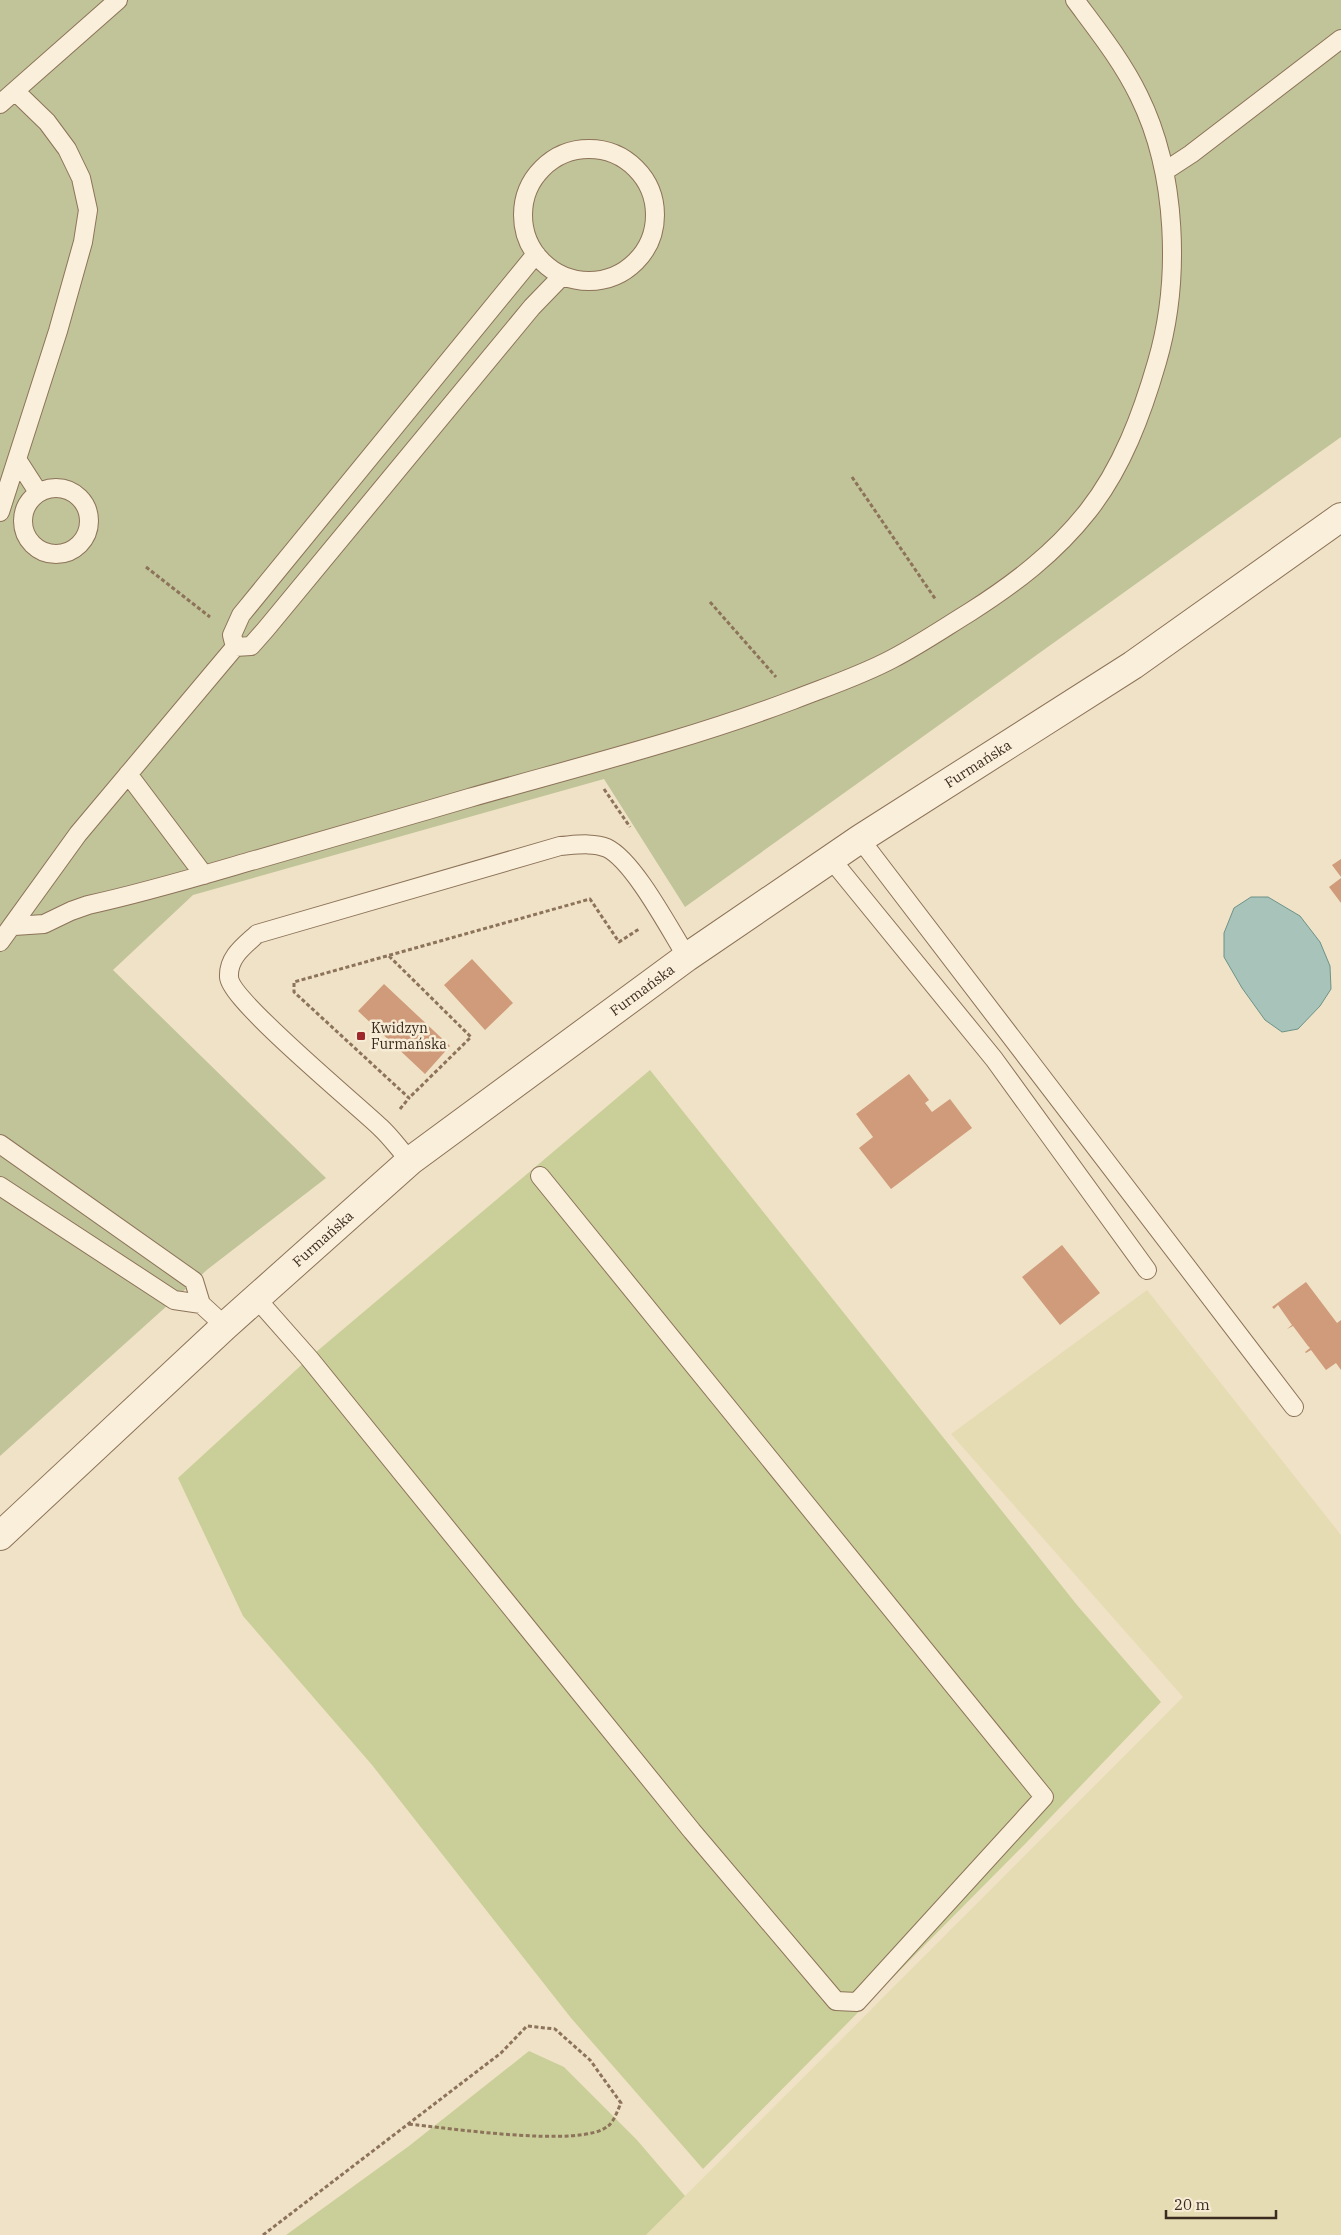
<svg xmlns="http://www.w3.org/2000/svg" width="1341" height="2235" font-family="'IBM Plex Serif',serif">
<style>
.farmland{fill:#e6dcb3}
.green{fill:#cacf99}
.cemetery{fill:#c0c498}
.water{fill:#a7c3ba;stroke:#6d9288}
.building{fill:#cf9b7a}
.lines{fill:none;stroke-linecap:round;stroke-linejoin:round}
.service-casing{stroke:#8c735a;stroke-width:20}
.tertiary-casing{stroke:#8c735a;stroke-width:30}
.path{stroke:#8c735a;stroke-width:3;stroke-dasharray:4 2.5;stroke-linecap:butt}
.service{stroke:#faefda;stroke-width:18}
.tertiary{stroke:#faefda;stroke-width:28}
.poi-dot{fill:#9e282c;stroke:#f7ecd6;stroke-width:2}
.labels{text-anchor:middle;stroke-width:5;stroke-linejoin:round;paint-order:stroke}
.street-label{font-size:14px;fill:#3c2c1f;stroke:#f7ecd6}
.poi-label{font-size:14px;fill:#3c2c1f;stroke:#f7ecd6;text-anchor:start}
</style>
<rect width="100%" height="100%" fill="#f0e2c6"/>
<path class="farmland" d="M1147 1290 1341 1535V2235H646L1183 1697 951 1434Z"/>
<path class="green" d="M650 1070 1077 1605 1161 1702 1027 1842 703 2169 571 2018 372 1765 243 1616 178 1478 309 1358Z
M529 2051 564 2067 637 2140 685 2196 646 2235H286L409 2146Z"/>
<path class="cemetery" d="M0 0H1341V437L685 907 604 779 193 895 113 970 326 1178 208 1269 0 1456Z"/>
<path class="water" d="M1251 897H1268L1300 916 1320 942 1330 966 1331 989 1320 1006 1298 1029 1282 1032 1265 1020 1242 988 1224 957V933L1234 908Z"/>
<path class="building" d="M1341 859V877L1332 865Z
M1341 878V903L1329 887Z
M472 959 513 1003 485 1030 444 985Z
M384 984 450 1046 425 1074 358 1011Z
M909 1074 929 1100 925 1103 932 1112 950 1099 972 1128 891 1189 859 1148 873 1137 856 1114Z
M1062 1245 1100 1293 1060 1325 1022 1277Z
M1306 1282 1337 1323 1341 1320V1370L1336 1363 1326 1370 1311 1350 1306 1353 1305 1352 1310 1348 1308 1346 1293 1326 1287 1329 1292 1325 1278 1305 1274 1309 1272 1307Z"/>
<g class="lines">
<g class="service-casing">
<path id="service" d="M0 104 118 0
M523 215a66 66 0 1 1 132 0a66 66 0 1 1-132 0Z
M1165 171 1191 154 1341 39
M18 461 38 492
M23 521a33 33 0 1 1 66 0a33 33 0 1 1-66 0Z
M0 512 58 331 83 242 88 210 81 178 67 149 47 122 15 91
M235 647 232 635 241 615 536 254
M128 774 204 875
M860 839 1294 1407
M831 859 994 1059 1147 1270
M14 926 44 924 71 911 88 905C144 893 200 876 255 860 327 839 398 819 469 798 578 767 687 740 793 700 826 687 860 676 892 659 919 645 944 628 970 612 1014 584 1055 553 1088 511 1122 468 1142 414 1157 362 1181 280 1177 173 1139 96 1122 61 1098 31 1075 0
M0 942 78 834 235 647 251 646 266 629 532 307 562 276
M0 1144 194 1281 201 1304 225 1326
M410 1161C400 1150 391 1137 380 1127 356 1104 230 1000 229 977 228 957 244 946 257 934L560 846C575 845 593 842 607 848 634 861 670 930 687 957
M0 1186 174 1300 201 1304
M256 1298 309 1358 692 1831 836 2001 857 2002 1044 1797 540 1176"/>
</g>
<g class="tertiary-casing">
<g id="tertiary">
<path id="s1" d="M0 1536 225 1326 410 1161 687 957 860 839 1133 665 1341 517"/>
</g>
</g>
<path class="path" d="M852 477 936 600
M146 567 210 617
M710 602 776 677
M604 789 630 827
M389 956 471 1037 409 1098
M400 1109 409 1098 294 992V982L590 899 619 942 639 929
M263 2235 501 2053 527 2026 555 2029 590 2060 621 2103C618 2109 614 2122 608 2126 582 2149 444 2127 407 2124"/>
<use href="#service" class="service"/>
<use href="#tertiary" class="tertiary"/>
</g>
<rect class="poi-dot" x="356" y="1031" width="10" height="10" rx="2.5"/>
<g class="labels">
<g class="street-label">
<text dy="5" stroke="none"><textPath href="#s1" startOffset="1249">Furmańska</textPath></text>
<text dy="5" stroke="none"><textPath href="#s1" startOffset="844">Furmańska</textPath></text>
<text dy="5" stroke="none"><textPath href="#s1" startOffset="439">Furmańska</textPath></text>
</g>
<g class="poi-label">
<text x="371" y="1033">Kwidzyn<tspan x="371" dy="16">Furmańska</tspan></text>
</g>
</g>
<path d="M1166 2210v8h110v-8" fill="none" stroke="#3c2c1f" stroke-width="2.5"/>
<text x="1174" y="2210" font-size="15" fill="#3c2c1f" stroke="#f7ecd6" stroke-width="4" paint-order="stroke">20 m</text>
</svg>
